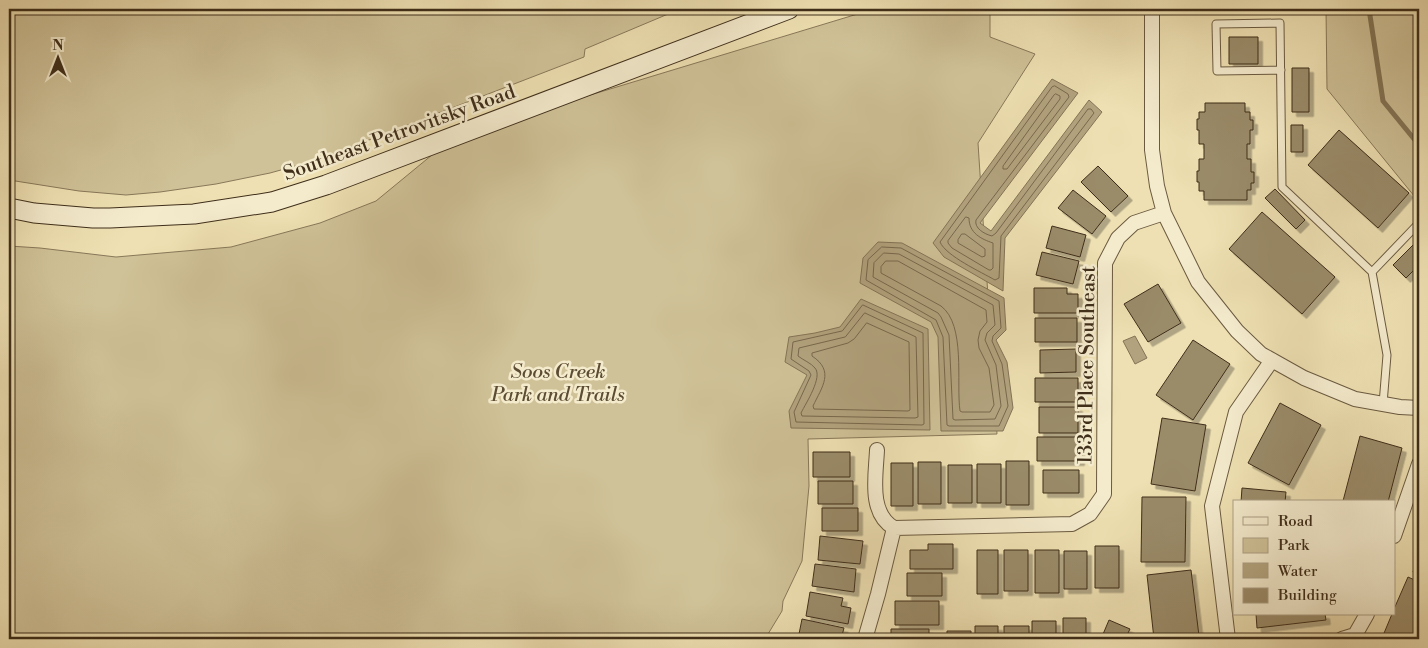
<svg xmlns="http://www.w3.org/2000/svg" width="1428" height="648" font-family="'Libre Bodoni',serif">
<style>
.green{fill:#d0c298;stroke:#887859}
.water{fill:#b2a37e;stroke:#847456}
.lines{fill:none;stroke-linecap:round;stroke-linejoin:round}
.shore{stroke:#78684c;stroke-width:1}
.stream{stroke:#847456;stroke-width:5}
.building{fill:#9a8b69;stroke:#3f2e1a;filter:url(#shadow)}
.service-casing{stroke:#6b5a40;stroke-width:9}
.minor-casing{stroke:#6b5a40;stroke-width:16}
.secondary-casing{stroke:#3f2e1a;stroke-width:21}
.service{stroke:#f4ebcd;stroke-width:7}
.minor{stroke:#f4ebcd;stroke-width:14}
.secondary{stroke:#f4ebcd;stroke-width:19}
.labels{text-anchor:middle;stroke-width:5;stroke-linejoin:round;paint-order:stroke}
.street-label{font-size:20px;fill:#3f2e1a;stroke:#f4ebcd}
.park-label{font-size:20px;font-style:italic;fill:#5c4c33;stroke:#f4ebcd}
</style>
<defs>
<filter id="shadow"><feDropShadow dx="4.5" dy="4.5" stdDeviation="0" flood-color="#0004"/></filter>
</defs>
<rect width="100%" height="100%" fill="#eee0b2"/>
<filter id="stains"><feTurbulence type="fractalNoise" baseFrequency=".004" numOctaves="4"/><feColorMatrix values="0 0 0 0 .2 0 0 0 0 .09 0 0 0 0 .02 0 0 0 .5 -.17"/></filter>
<radialGradient id="worn" r=".72"><stop offset=".6" stop-color="#630" stop-opacity="0"/><stop offset="1" stop-color="#630" stop-opacity=".3"/></radialGradient>
<path class="green" d="M9 9H680L585 49 584 57 317 160 270 173 216 184 160 192 126 195 79 191 9 180Z
M874 9H990V37L1035 54 978 143 997 434 808 439 809 486 802 561 783 601 782 611 765 639H9V246L40 248 116 257 231 247 320 223 376 201 455 136Z
M1326 9H1419V202L1327 89Z"/>
<path class="water" d="M1052 79 1078 93 980 223 991 231 1089 100 1102 112 1005 238 1003 291 944 257 933 243Z
M878 242 902 243 1004 298 1006 330 996 340 1007 362 1013 408 1003 431H941L938 337 931 322 860 283 863 258Z
M861 299 928 329 930 430 791 428 789 411 807 375 785 362 789 337 815 333 840 327Z
M1135 336 1147 358 1135 364 1123 341Z"/>
<g class="lines">
<path class="shore" d="M1055 86 1068 94 1069 97 976 220C974 228 984 234 992 236L996 233 1088 109H1091L1094 113 1001 236 999 278 995 280C981 272 946 256 940 242L1052 87Z
M1056 94 1060 96V99L1007 169H1003V166L1054 95Z
M966 217 969 218C969 233 981 239 993 243V268L991 270H989L952 248 948 243V241Z
M962 234H965L985 249V256L982 257 958 243V240Z
M882 247 901 248 999 301 1001 328 993 336 992 341 1002 364 1008 406 999 426H949L947 425 943 337 936 320 866 280 868 260Z
M884 253 899 254 993 305 995 325 987 333 985 340 996 365 1001 406 995 419 955 420 953 419 949 335 941 317 938 313 873 277 874 263Z
M886 261H898L986 310 987 322 980 331 978 340 979 348 989 368 994 405 990 412H962L960 411C956 382 966 325 941 306L881 273V267Z
M863 305 923 333 924 424 922 425 796 422 794 412 811 375 809 371 791 359 793 342 842 331Z
M865 313 916 337 918 417 915 418 802 416 801 413C806 403 823 377 815 368 811 363 803 360 798 356L799 348 845 337Z
M867 323 909 342 910 410 908 411 814 409 813 406C822 387 835 371 812 356V353L848 343 854 339Z"/>
<path class="stream" d="M1369 9 1383 101 1419 145"/>
</g>
<path class="building" d="M1229 37H1258V64H1229Z
M1292 68H1309V112H1292Z
M1205 103H1245V112H1250V120H1253V130H1250V144H1247V159H1251V172H1254V183H1251V190H1247V200H1204V191H1199V182H1197V171H1199V159H1204V144H1199V130H1197V119H1199V112H1205Z
M1291 125H1303V152H1291Z
M1339 130 1409 193 1378 228 1308 165Z
M1098 166 1128 196 1111 212 1081 182Z
M1275 189 1305 220 1296 229 1265 198Z
M1073 190 1106 216 1092 234 1058 208Z
M1262 212 1335 277 1302 314 1229 249Z
M1052 226 1086 235 1080 257 1046 248Z
M1419 239V265L1406 278 1393 265Z
M1042 252 1079 261 1073 284 1036 275Z
M1158 284 1181 323 1148 342 1124 304Z
M1034 288H1067V294H1078V313H1034Z
M1417 297H1419V325Z
M1035 318H1077V342H1035Z
M1193 340 1230 364 1193 420 1156 395Z
M1076 349V372L1040 373V350Z
M1035 378H1078V402H1035Z
M1280 403 1321 425 1289 485 1248 463Z
M1039 407H1078V433H1039Z
M1162 418 1206 425 1195 491 1151 484Z
M1360 436 1402 448 1388 502 1343 501Z
M1037 437H1080V461H1037Z
M813 452H850V477H813Z
M1006 461H1029V505H1006Z
M918 462H941V504H918Z
M891 463H913V506H891Z
M977 464H1001V503H977Z
M948 465H972V503H948Z
M1043 470H1079V493H1043Z
M818 481H853V504H818Z
M1242 488 1286 492 1285 502H1241Z
M1142 497H1186L1185 562H1141Z
M822 508H858V531H822Z
M820 536 863 541 860 564 818 560Z
M928 544H953V569H910V550H928Z
M1095 546H1119V588H1095Z
M977 550H998V594H977Z
M1004 550H1028V591H1004Z
M1035 550H1059V593H1035Z
M1064 551H1087V589H1064Z
M1419 554V574L1413 572Z
M815 564 856 569 854 592 812 586Z
M1191 570 1199 636 1174 639H1154L1147 575Z
M907 573H942V596H907Z
M1408 577 1419 582V639H1385L1382 638 1392 614H1394V609Z
M810 592 843 598 841 606 851 608 848 624 806 616Z
M895 601H939V625H895Z
M1256 614H1325L1326 620 1257 628Z
M1063 618H1086V639H1063Z
M802 619 844 628 841 639H798Z
M1109 620 1130 629 1125 639H1101Z
M1032 621H1056V639H1032Z
M975 626H998V639H975Z
M1004 626H1029V639H1004Z
M891 629H929V639H891Z
M947 631H971V639H947Z"/>
<g class="lines">
<g class="service-casing">
<path id="service" d="M1281 70 1217 71 1216 24 1280 23 1282 187 1372 272 1387 355 1383 404
M1372 272 1419 223"/>
</g>
<g class="minor-casing">
<path id="minor" d="M1152 9V150L1157 186 1164 213 1198 282 1237 331 1261 354 1304 378 1355 399 1400 407 1419 408
M877 450C876 475 868 513 894 528
M894 528 1072 524 1090 514 1104 494 1105 263 1118 238 1134 223 1164 213
M1394 536 1419 464
M865 639 878 594 894 528
M1228 639 1212 506 1236 412 1272 360
M1342 639 1355 635 1367 614"/>
</g>
<g class="secondary-casing">
<path id="secondary" d="M9 208 34 213 93 218H110L194 214 272 202 326 185 789 9"/>
</g>
<use href="#service" class="service"/>
<use href="#minor" class="minor"/>
<use href="#secondary" class="secondary"/>
</g>
<g class="labels">
<g class="street-label">
<text transform="translate(399 132) rotate(-20)" y="7">Southeast Petrovitsky Road</text>
<text transform="translate(1086 365) rotate(-89)" y="7">133rd Place Southeast</text>
</g>
<g class="park-label">
<text x="558" y="378">Soos Creek<tspan x="558" dy="23">Park and Trails</tspan></text>
</g>
</g>
<rect width="1428" height="648" fill="none" stroke="#eee0b2" stroke-width="30"/>
<rect x="10" y="10" width="1408" height="628" fill="none" stroke="#3f2e1a" stroke-width="2.5"/>
<rect x="15" y="15" width="1398" height="618" fill="none" stroke="#3f2e1a"/>
<rect x="1233" y="500" width="162" height="115" fill="#f4ebcd" stroke="#ac9f85"/>
<rect x="1243" y="517" width="25" height="8" fill="#f4ebcd" stroke="#ac9f85"/>
<text x="1278" y="526" font-size="15" fill="#3f2e1a">Road</text>
<rect x="1243" y="538" width="25" height="15" fill="#d0c298" stroke="#ac9f85"/>
<text x="1278" y="550" font-size="15" fill="#3f2e1a">Park</text>
<rect x="1243" y="563" width="25" height="15" fill="#b2a37e" stroke="#ac9f85"/>
<text x="1278" y="576" font-size="15" fill="#3f2e1a">Water</text>
<rect x="1243" y="588" width="25" height="15" fill="#9a8b69" stroke="#ac9f85"/>
<text x="1278" y="600" font-size="15" fill="#3f2e1a">Building</text>
<g transform="translate(58 58)" stroke="#f4ebcd" stroke-width="4" paint-order="stroke">
<path d="M0-4L9 19L0 12L-9 19Z" fill="#3f2e1a"/>
<text y="-8" font-size="14" font-weight="bold" text-anchor="middle" fill="#3f2e1a">N</text>
</g>
<rect width="100%" height="100%" filter="url(#stains)"/>
<rect width="100%" height="100%" fill="url(#worn)"/>
</svg>
